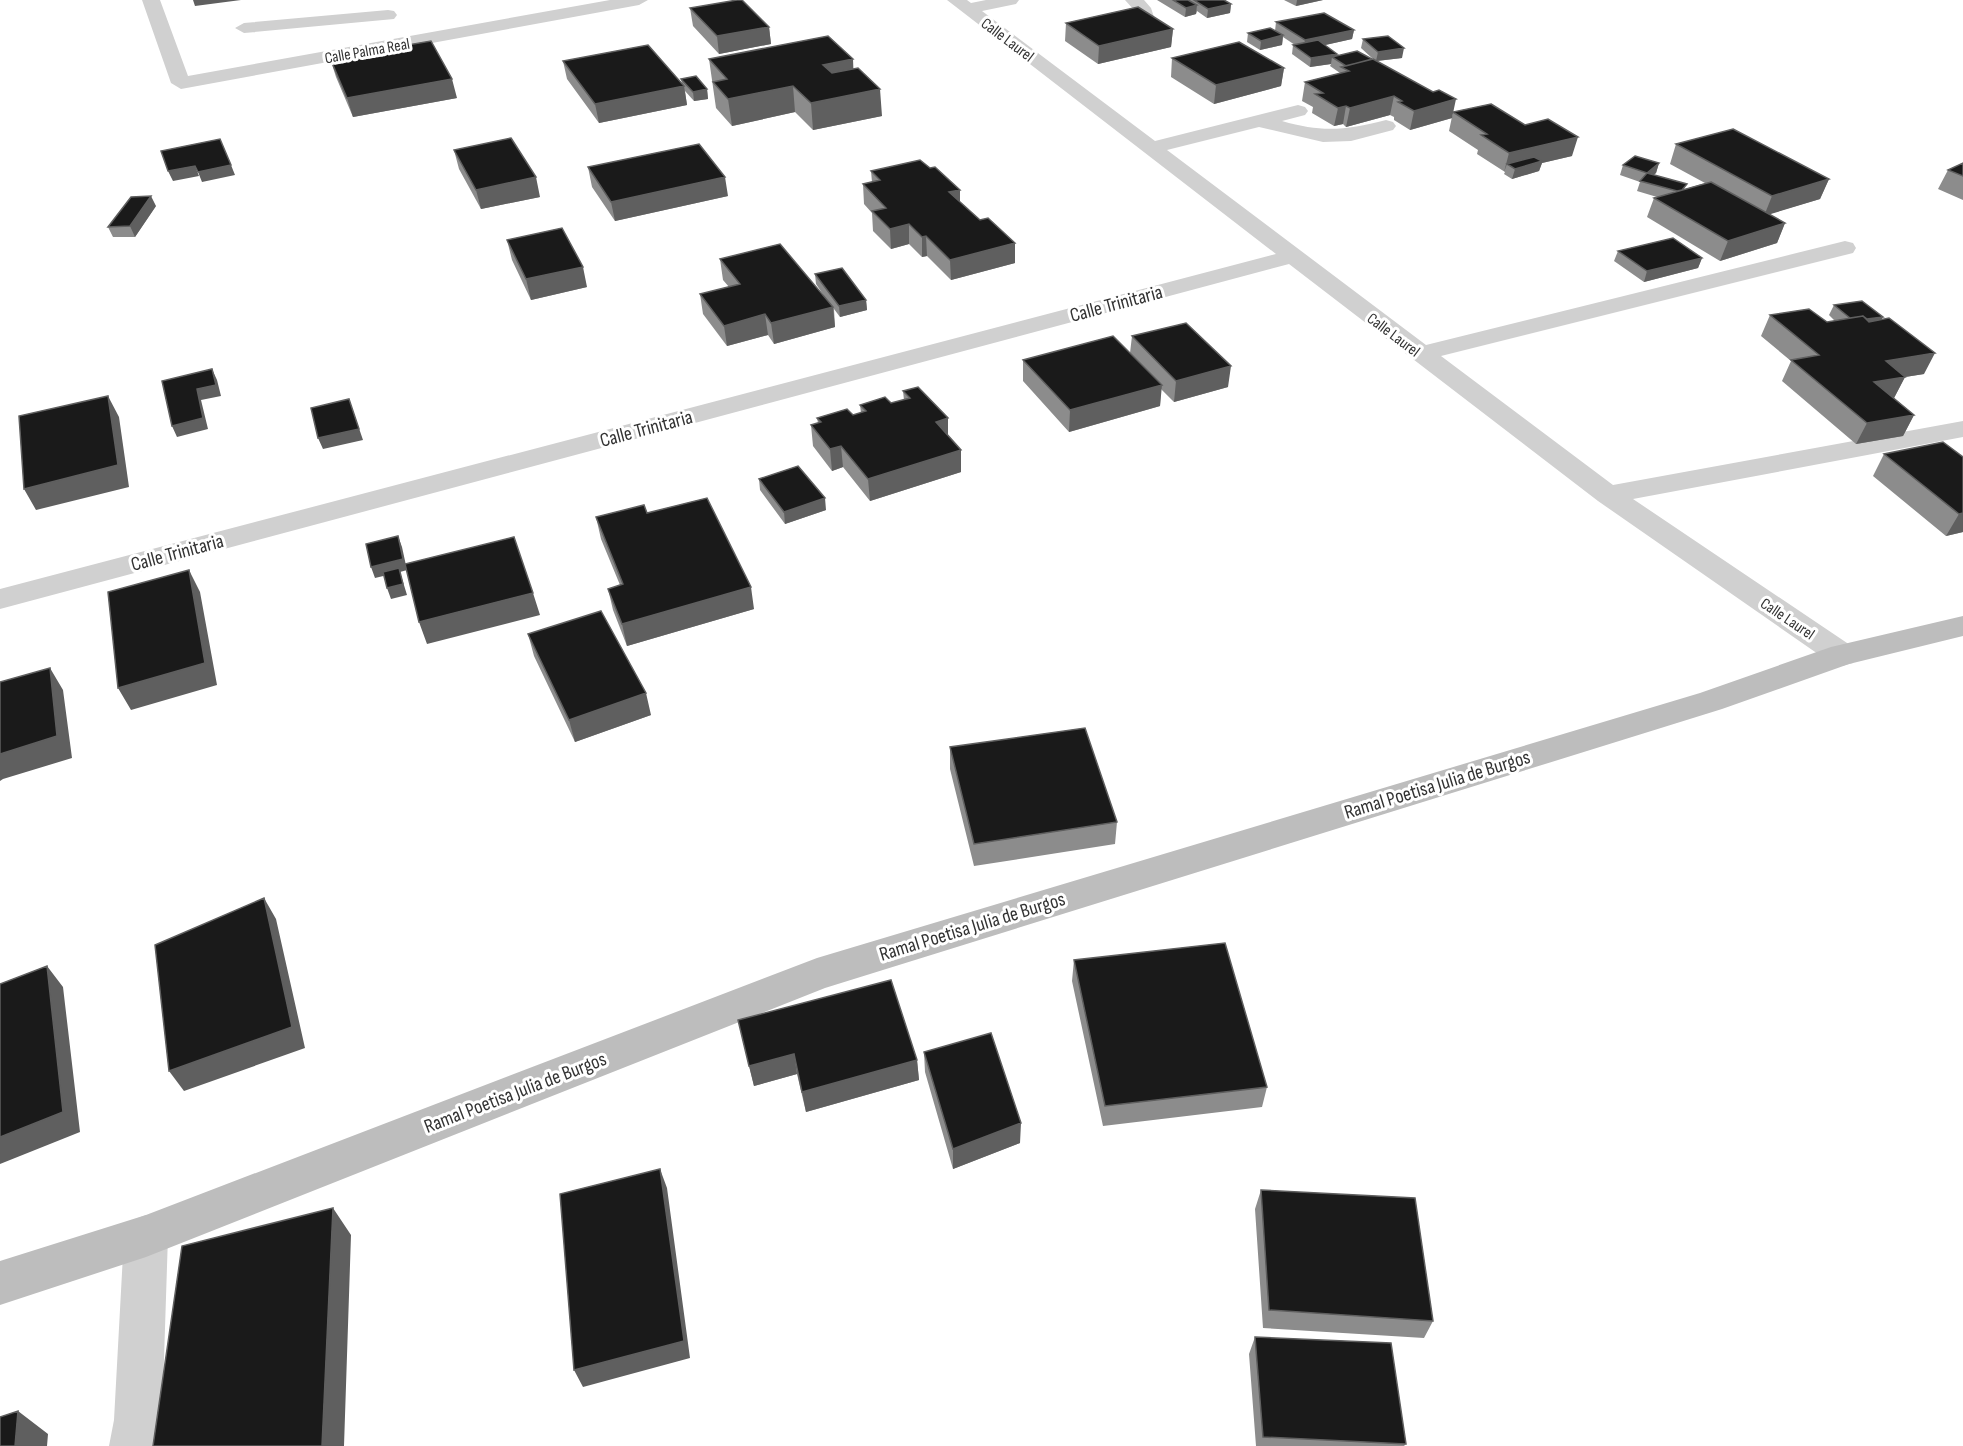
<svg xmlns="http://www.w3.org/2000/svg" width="1963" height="1446" font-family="'Sofia Sans Condensed',sans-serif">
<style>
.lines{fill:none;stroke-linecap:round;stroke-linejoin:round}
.street{fill:#d0d0d0;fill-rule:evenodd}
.secondary{fill:#bdbdbd;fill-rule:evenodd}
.wall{fill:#8c8c8c}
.shaded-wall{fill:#5f5f5f}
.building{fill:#1a1a1a;stroke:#5f5f5f;stroke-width:1.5}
.labels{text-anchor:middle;stroke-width:6;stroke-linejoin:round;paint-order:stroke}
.far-street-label{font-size:16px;fill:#333;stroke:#fff}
.street-label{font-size:20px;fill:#333;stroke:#fff}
</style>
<rect width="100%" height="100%" fill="#fff"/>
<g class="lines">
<path class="street" d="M142 0H160L188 76 610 0H648L639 5 181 89 171 83Z
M947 0H967L971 3 986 0H1019L1016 4 982 11 1155 141 1298 105 1305 107 1308 111 1305 115 1282 121C1323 133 1346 130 1386 120L1393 122 1396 126 1393 130 1351 141 1323 142 1259 127 1167 150 1426 345 1845 241 1853 243 1856 248 1853 253 1441 356 1613 485 1963 421V437L1633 499 1853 647 1858 655 1853 663 1842 666 1831 663 1598 501 1289 264 0 609V589L1276 254Z
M1125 0H1144L1151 8 1157 26 1154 30H1142L1134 10Z
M388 10 394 11 397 15 394 19 244 33 235 28 244 23Z
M146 1215 162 1221 168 1236 162 1420 157 1446H109L114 1420 124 1236 130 1221Z"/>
<path class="secondary" d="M1963 616V636L1849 664 1722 709 825 988 146 1257 0 1305V1261L146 1215 817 958 1700 693 1831 647Z"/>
</g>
<path class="wall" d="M1157 0H1224L1231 4 1230 13 1207 18 1197 11 1196 14 1185 17Z
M1284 0H1323L1296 6Z
M690 8 769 27 771 44 719 54 693 26Z
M1276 22 1354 30 1352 39 1325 45 1337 54 1336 56 1373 59 1361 48 1363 39 1402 58 1377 61 1452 118 1410 130 1394 120V117L1390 115 1346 127 1343 124 1334 126 1312 113 1313 107 1302 101 1305 82 1340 73 1330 66 1331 64 1310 67 1292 54 1293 45H1295L1283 37 1282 45 1260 50 1247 42 1248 33 1275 31Z
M1066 23 1173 29 1171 47 1098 64 1065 41Z
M330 58 457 98 353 117 336 77Z
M1172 58 1284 68 1281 86 1214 104 1171 77Z
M709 59H853V69L882 116 813 130 795 112 732 126 716 108Z
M563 61 682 84 681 79 707 89 708 99 694 101 685 91 687 105 599 123 567 79Z
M1453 112 1572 156 1542 163 1539 171 1512 179 1504 174 1505 172 1477 154 1478 150 1449 131Z
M1676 144 1829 179 1820 199 1769 214 1785 223 1777 243 1720 261 1647 217 1654 198 1657 197 1637 191 1640 182 1620 175 1623 165 1659 163 1656 173 1653 175 1685 189 1705 183 1670 164Z
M454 150 540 197 481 209 459 169Z
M1963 163V200L1938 189 1948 170Z
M588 167 728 196 615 221 592 187Z
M871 171 960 202 1015 263 951 280 927 256 922 257 909 244 891 249 873 231 872 213 864 204 863 184 872 182Z
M156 206 135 237H113L108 227Z
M507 240 587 287 531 300 512 260Z
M1618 251 1702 258 1698 268 1644 282 1614 261Z
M720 259 824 296 816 284 815 274 866 300 867 310 840 317 834 309 835 327 774 344 768 335 727 346 703 314 700 294 729 287 723 280Z
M1834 305 1882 320 1924 374 1905 377 1894 398 1914 415 1903 436 1856 444 1782 381 1791 361 1761 336 1770 315 1827 322 1835 321 1829 315Z
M1132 336 1228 387 1174 402 1161 389 1160 406 1069 432 1023 381V360L1130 353Z
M903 391 948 418V436L961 450V472L870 501 843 467 832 471 813 446 811 425 818 423 817 418 853 415 861 413 860 405 891 403 904 400Z
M1943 442 1963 532 1946 536 1873 476 1884 454Z
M759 479 826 510 785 524 760 490Z
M647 513 754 609 627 646 613 610 608 589 620 585 601 539 596 517Z
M528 634 651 715 575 742 534 656Z
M950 747 1117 822 1115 844 974 866 950 769Z
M1074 960 1267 1087 1262 1107 1103 1126 1072 981Z
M738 1020 917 1060 919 1080 806 1112 797 1074 754 1086Z
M924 1052 1020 1143 953 1169 925 1072Z
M1261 1190 1433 1321 1424 1338 1263 1328 1255 1209Z
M1255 1337 1406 1444 1404 1446H1256L1249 1354Z"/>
<path class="shaded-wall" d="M193 0H241L195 6Z
M1297 0H1323L1296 6Z
M1231 4 1230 13 1207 18 1208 9Z
M1197 5 1196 14 1185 17 1186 8Z
M769 27 771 44 719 54 717 36Z
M1173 29 1171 47 1098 64 1099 46Z
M1354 30 1352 39 1303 50 1305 40Z
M1283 35 1282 45 1260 50 1261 41Z
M1404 48 1402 58 1376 61 1378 52Z
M1337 54 1336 59 1332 57 1331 64 1310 67 1311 58Z
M853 59 854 85 825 91 823 65Z
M1284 68 1281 86 1214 104 1216 85Z
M452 79 457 98 353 117 347 98Z
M684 86 687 105 599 123 595 104Z
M793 86 795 112 732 126 728 99Z
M707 89 708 99 694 101 693 92Z
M880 89 882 116 813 130 811 103Z
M1394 96 1390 115 1346 127 1350 108Z
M1456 99 1452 118 1410 130 1414 111Z
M1346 106 1343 124 1334 126 1338 108Z
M1578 137 1572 156 1542 163 1539 171 1512 179 1515 169 1507 164 1504 172 1509 153Z
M1659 163 1656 173 1644 183 1647 173Z
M231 165 235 175 202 182 198 172Z
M195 166 199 176 173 181 168 171Z
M536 177 540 197 481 209 476 190Z
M725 177 728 196 615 221 611 202Z
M1829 179 1820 199 1764 216 1772 196Z
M960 190V209L949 192Z
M151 196 156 206 135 237 130 226Z
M1785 223 1777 243 1720 261 1728 241Z
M909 224V244L891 249 890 229Z
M926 236 927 256 922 257V237Z
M1015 243V263L951 280 950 260Z
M1702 258 1698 268 1644 282 1647 271Z
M583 267 587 287 531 300 526 279Z
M866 300 867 310 840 317 839 306Z
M833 307 835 327 774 344 771 323Z
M765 314 768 335 727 346 724 326Z
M1883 317 1877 328 1854 321Z
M1935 353 1924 374 1905 377 1894 398 1863 403 1886 361Z
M1231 366 1228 387 1174 402 1176 381Z
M212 369 217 380 221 396 201 400 208 429 177 437 172 426 197 389Z
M1162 385 1160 406 1069 432 1070 410Z
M108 396 119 417 129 487 36 510 24 489Z
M349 399 363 440 323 449 318 438Z
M1914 415 1903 436 1856 444 1867 423Z
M948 418V440L936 422Z
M841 446 843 467 832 471 830 449Z
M961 450V472L870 501 868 479Z
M825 498 826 510 785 524 784 512Z
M1963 513V532L1946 536 1959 514Z
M398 536 402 547 407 570 400 572 407 595 391 599 387 588 400 572 375 578 371 567Z
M189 570 200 592 217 685 131 710 118 688Z
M751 587 754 609 627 646 622 624Z
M533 593 540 615 427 644 419 622Z
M50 668 63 690 72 758 3 779 0 781V754Z
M646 693 651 715 575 742 569 720Z
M264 898 276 919 305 1048 184 1091 169 1071Z
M47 966 63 987 80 1132 0 1164V1137Z
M794 1054 797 1074 754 1086 749 1066Z
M917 1060 919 1080 806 1112 802 1092Z
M1021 1123 1020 1143 953 1169V1149Z
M660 1169 667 1188 690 1358 583 1387 574 1370Z
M333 1208 351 1235 344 1446H322Z
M18 1411 48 1434 47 1446H15Z"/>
<path class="building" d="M737 0H742L769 27 717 36 690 8Z
M1173 0H1188L1197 5 1186 8Z
M1194 0H1224L1231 4 1208 9Z
M1138 7 1173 29 1099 46 1066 23Z
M1324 13 1354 30 1305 40 1276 22Z
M1270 28 1283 35 1261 41 1248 33Z
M828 36 853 59 823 65 832 73 858 68 880 89 811 103 793 86 728 99 713 82 727 79 709 59Z
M1388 36 1404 48 1378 52 1363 39Z
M1318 40 1337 54 1311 58 1293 45Z
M431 41 452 79 347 98 330 58Z
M1239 42 1284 68 1216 85 1172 58Z
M648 45 684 86 595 104 563 61Z
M1357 51 1372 59 1346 66 1332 57Z
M1373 59 1433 92 1439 90 1456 99 1414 111 1398 102 1402 101 1394 96 1350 108 1346 106 1338 108 1315 94 1323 93 1305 82 1349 71 1341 67Z
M696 76 707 89 693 92 681 79Z
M1491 104 1525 125 1548 119 1578 137 1509 153 1481 135 1487 134 1453 112Z
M1733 129 1829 179 1772 196 1676 144Z
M511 138 536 177 476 190 454 150Z
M220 139 231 165 198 172 195 166 168 171 161 151Z
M699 144 725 177 611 202 588 167Z
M1635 156 1659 163 1647 173 1623 165Z
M1534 157 1542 161 1515 169 1507 164Z
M920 160 930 168 935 167 960 190 949 192 980 220 988 218 1015 243 950 260 926 236 922 237 909 224 890 229 872 211 886 208 863 184 880 180 871 171Z
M1963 163V176L1948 170Z
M1647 173 1687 184 1682 190 1677 191 1640 181Z
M1711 182 1785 223 1728 241 1654 198Z
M151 196 130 226 108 227 131 197Z
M562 228 583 267 526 279 507 240Z
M1673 238 1702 258 1647 271 1618 251Z
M780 244 833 307 771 323 765 314 724 326 700 294 740 284 720 259Z
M842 268 866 300 839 306 815 274Z
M1862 301 1883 317 1867 319 1863 316 1850 318 1834 305Z
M1809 309 1827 322 1863 316 1869 322 1889 318 1935 353 1886 361 1905 377 1874 382 1914 415 1867 423 1791 360 1819 355 1770 315Z
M1186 323 1231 366 1176 381 1132 336Z
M1113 336 1162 385 1070 410 1023 360Z
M212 369 216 385 197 389 203 418 172 426 162 381Z
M918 387 948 418 936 422 961 450 868 479 841 446 830 449 811 425 821 422 817 418 847 409 853 415 866 411 860 405 885 397 891 403 910 398 903 391Z
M108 396 118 465 24 489 19 416Z
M349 399 359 429 318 438 311 408Z
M1943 442 1963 457V513L1959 514 1884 454Z
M798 466 825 498 784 512 759 479Z
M707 498 751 587 622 624 608 589 623 584 596 517 644 505 647 513Z
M398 536 403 559 371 567 366 544Z
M514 537 533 593 419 622 405 564Z
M399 568 403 584 387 588 383 572Z
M189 570 205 663 118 688 108 592Z
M601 611 646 693 569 720 528 634Z
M50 668 57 736 0 754V682Z
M1085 728 1117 822 974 844 950 747Z
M264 898 292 1027 169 1071 155 945Z
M1225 943 1267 1087 1105 1106 1074 960Z
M47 966 63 1112 0 1137V984Z
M891 980 917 1060 802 1092 794 1054 749 1066 738 1020Z
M991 1033 1021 1123 953 1149 924 1052Z
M660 1169 684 1341 574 1370 560 1194Z
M1261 1190 1415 1198 1433 1321 1269 1310Z
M333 1208 322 1446H153L182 1246Z
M1255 1337 1391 1343 1406 1444 1263 1437Z
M18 1411 15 1446H0V1417Z"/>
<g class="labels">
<g class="far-street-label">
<text transform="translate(1008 39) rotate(37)" y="6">Calle Laurel</text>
<text transform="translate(367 50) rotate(-10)" y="6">Calle Palma Real</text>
<text transform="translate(1394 334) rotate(37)" y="6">Calle Laurel</text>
<text transform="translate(1788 618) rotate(34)" y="6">Calle Laurel</text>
</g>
<g class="street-label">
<text transform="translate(1116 303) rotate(-15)" y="7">Calle Trinitaria</text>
<text transform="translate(646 428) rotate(-15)" y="7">Calle Trinitaria</text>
<text transform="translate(177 552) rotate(-15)" y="7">Calle Trinitaria</text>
<text transform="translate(1437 784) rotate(-17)" y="7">Ramal Poetisa Julia de Burgos</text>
<text transform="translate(972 926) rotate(-17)" y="7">Ramal Poetisa Julia de Burgos</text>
<text transform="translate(515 1092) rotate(-21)" y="7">Ramal Poetisa Julia de Burgos</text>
</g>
</g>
</svg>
